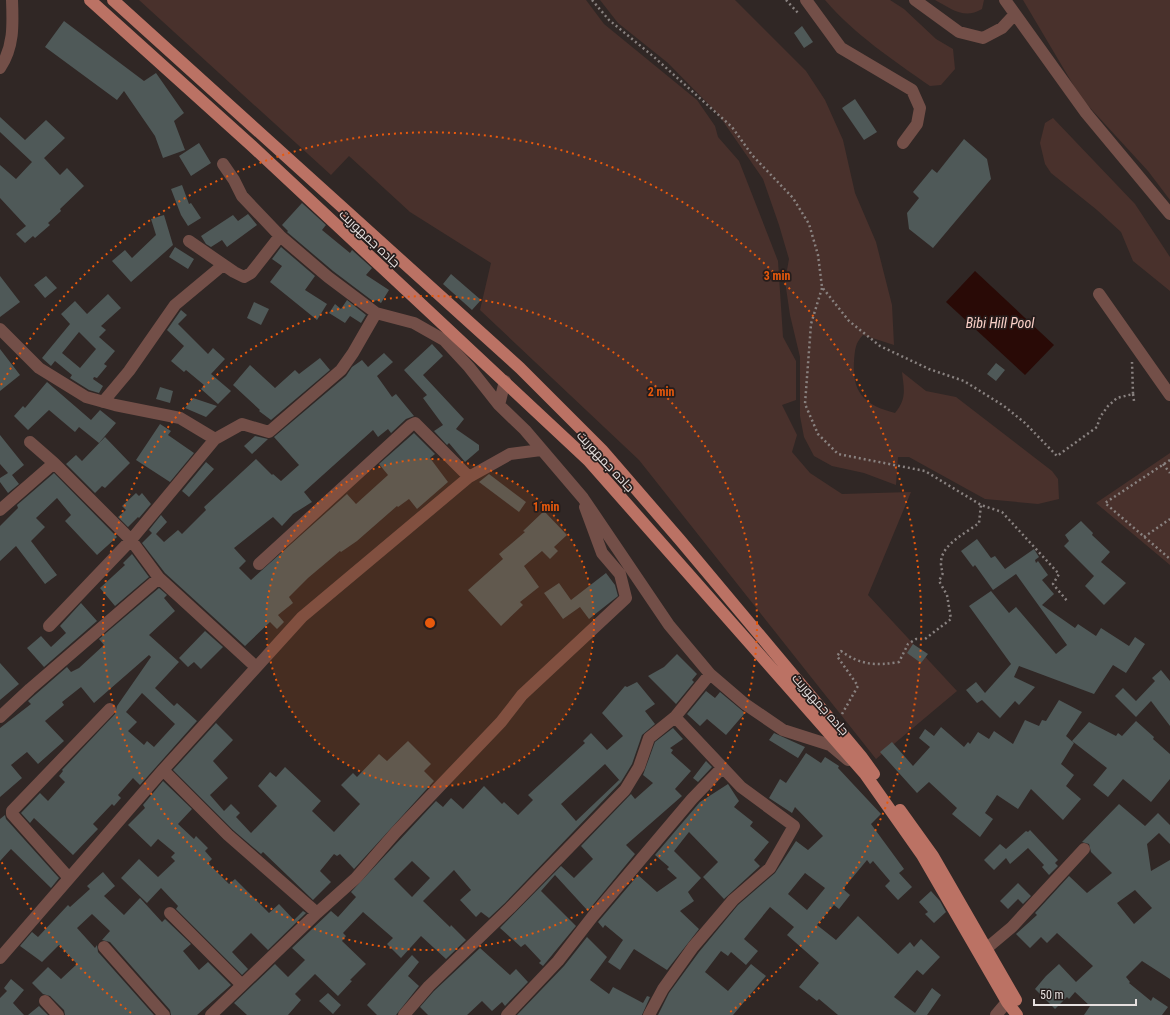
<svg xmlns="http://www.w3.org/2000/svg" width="1170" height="1015" font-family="'Roboto Condensed',Cairo,sans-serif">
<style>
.green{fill:#49312c}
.water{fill:#290a06}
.building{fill:#4f5958;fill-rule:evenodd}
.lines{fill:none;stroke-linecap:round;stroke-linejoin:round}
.path{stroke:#898280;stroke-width:2.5;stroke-dasharray:2 3;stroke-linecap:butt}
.minor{stroke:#734f48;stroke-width:12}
.major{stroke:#bb7264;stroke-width:12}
.ring{fill:none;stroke:#e8590c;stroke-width:2;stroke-dasharray:2 4}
.labels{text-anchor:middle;stroke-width:3.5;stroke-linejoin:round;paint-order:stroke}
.street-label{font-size:13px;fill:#e6e0df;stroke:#261d1c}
.water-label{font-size:14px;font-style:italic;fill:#fad0c7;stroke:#261d1c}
.centre{fill:#e8590c;stroke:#261d1c;stroke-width:2}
.ring-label{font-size:12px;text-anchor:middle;font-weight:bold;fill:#e8590c;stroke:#261d1c;stroke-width:3.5;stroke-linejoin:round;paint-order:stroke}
</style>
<rect width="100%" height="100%" fill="#302725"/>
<path class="green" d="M139 0H586L604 24 697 100 715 126 718 137 739 161 778 261 783 337 796 361V400L782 405 797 435 792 452 810 473 842 494 911 492 868 595 957 691 876 759 639 460 480 310 491 263 410 212 349 156 331 175Z
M600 0H735L806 71 825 100 843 140 855 193 876 242 892 305 894 345 863 335C855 343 855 350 854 361 852 394 865 405 895 413 907 399 904 389 902 372L926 391 956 397 1052 471 1058 479 1059 499 1038 504 985 499 909 457H898L896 485 864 473 832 466 814 456 804 437 800 416V357L790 315 785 281 789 259 779 225 763 179 718 114 668 63 618 23Z
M825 0H890L904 9 936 39 953 49 955 69 941 85 930 86C893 60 855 35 825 0Z
M935 0H984L982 9C964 20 952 9 935 0Z
M1023 0H1170V200L1148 171 1081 98Z
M1053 118 1135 204 1170 257V291L1133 261 1121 232 1097 210 1051 173 1045 164 1040 143 1045 123Z
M1170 453V565L1096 503Z"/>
<path class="water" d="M975 271 1054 345 1025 375 946 302Z"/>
<path class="building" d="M64 21 144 81 156 73 184 113 174 121 185 150 163 158 155 136 124 91 117 100 45 47Z
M802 26 813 42 804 48 794 33Z
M855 99 877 132 864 140 842 108Z
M0 117 25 140 46 120 65 138 44 158 60 175 67 168 84 186 60 209 61 211 48 223 50 225 35 238 33 236 25 243 16 234 26 226 0 198V165L16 179 32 162 0 132Z
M964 139 987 159 991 179 933 248 909 229 907 213 919 198 913 192 932 169 937 173Z
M199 143 211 163 191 176 179 156Z
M182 185 189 204 191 203 201 218 188 226 181 215 171 189Z
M302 203 326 225 322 230 350 253 352 250 372 268 366 275 389 290 381 303 376 300 374 302 333 271 287 232 288 231 282 225Z
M248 214 257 225 227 247 222 240 211 247 206 244 201 236 233 215 238 221Z
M164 215 173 245 131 282 112 261 125 250 132 258 156 235 151 219Z
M175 247 194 259 188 269 169 257Z
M281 247 315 276 305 290 327 304 317 320 270 282 282 266 272 259Z
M451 274 481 300 472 310 443 284Z
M0 276 20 302 0 317Z
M46 276 57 288 45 298 34 285Z
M108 294 121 308 101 326 106 330 99 337 115 351 104 364 107 366 97 378 94 377 93 379 103 386 99 393 89 390 70 378 72 375 55 361 51 366 42 358 70 324 61 314 75 301 87 314ZM79 332 96 349 80 368 62 353Z
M347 300 366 315 361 323 350 316 345 323 329 313 335 304 341 309Z
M254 302 269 309 261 325 247 318Z
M181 310 187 315 178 324 208 354 213 348 225 359 211 374 231 391 218 404 201 389 204 385 186 370 184 372 171 361 184 346 167 330Z
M432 344 443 356 423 375 464 419 456 429 479 445V450L465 462 449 443 447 445 434 431 443 425 423 398 427 395 404 370Z
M0 349 20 375 0 391Z
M384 353 393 362 377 376 392 397 396 394 414 416 406 419 391 433 388 429 378 437 373 430 304 492 312 502 293 514 282 526 273 517 234 548 246 561 239 568 251 580 347 494 356 504 388 475 379 464 414 433 435 454 430 458 448 482 417 509 409 499 398 507 397 506 357 541 341 552 340 551 308 578 289 597 293 603 278 615 284 622 277 629 270 622 245 646 165 573 142 543 152 533 149 530 161 515 167 522 156 534 164 542 178 530 182 534 206 510 204 507 256 459 272 475 273 474 281 481 299 465 274 437 346 376 352 367 362 360 368 367Z
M320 358 330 370 271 420 259 411 260 410 233 385 250 365 275 388 295 370 299 374Z
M996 363 1005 370 996 381 987 374Z
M47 382 91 420 100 410 116 423 99 443 79 427 75 432 49 410 28 430 14 416 23 406 25 408Z
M160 387 173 391 170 403 156 399Z
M193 398 217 406 206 417 185 408Z
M160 424 171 431 168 435 194 453 170 482 136 460Z
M0 435 24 465 12 475 19 484 8 493 0 482V478L8 473 0 464Z
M255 436 268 439 252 454 244 446Z
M105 437 130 463 105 488 102 486 95 493 66 464 76 455 82 461Z
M206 462 214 469 189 497 182 491Z
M54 473 117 537 97 555 65 521 71 515 57 498 36 518 45 527 31 541 57 575 45 584 16 546 0 561V526L18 508 17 505Z
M489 474 526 502 519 512 479 482Z
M136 493 139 496 142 493 151 504 139 518 138 517 128 527 118 517 126 510 122 506Z
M544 511 567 535 554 547 558 551 550 559 542 551 524 566 539 587 520 602 523 605 501 626 468 590 503 559 499 554 525 532 523 531Z
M1081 521 1093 533 1092 535 1110 552 1101 562 1126 583 1104 605 1085 586 1094 576 1064 546 1069 541 1065 535Z
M977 539 991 558 995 556 1005 569 1034 549 1039 557 1035 560 1036 563 1038 561 1048 575 1042 580 1054 594 1042 605 1075 628 1078 624 1096 636 1101 628 1129 646 1135 637 1145 644 1126 673 1113 665 1094 694 1019 666 1014 677 1035 687 1019 705 1015 701 1000 718 982 700 977 703 966 690 976 682 985 693 1011 664 969 606 991 591 1009 613 1016 607 1056 654 1067 645 1016 574 993 590 975 565 973 567 961 551Z
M132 554 149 577 115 606 100 588 125 565 123 563Z
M606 573 615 585 618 596 589 619 580 607 563 619 544 593 559 583 571 600Z
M159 588 167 595 164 598 175 611 149 635 179 662 155 688 174 706 177 703 197 721 140 785 133 778 118 795 121 798 114 806 112 804 93 824 98 829 73 855 34 818 30 823 21 813 40 793 48 801 65 782 59 776 63 771 62 770 115 714 117 706 151 657 149 655 94 703 81 687 62 702 64 705 45 721 64 741 38 764 27 752 11 765 22 778 0 797V728L31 704 28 701 67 667 71 672 79 668 104 645 99 639ZM142 693 175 724 154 747 147 741 144 745 128 731 137 722 126 712Z
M81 603 97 621 44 667 27 648 41 636 51 647 66 633 60 626Z
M205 631 223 647 201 669 194 662 188 667 179 658Z
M913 644 928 654 921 663 907 653Z
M677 654 697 674 692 680 694 682 676 704 648 676 664 667Z
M0 663 19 684 0 700Z
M1161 670 1170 681V726L1151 701 1136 717 1115 696 1123 688 1136 701 1155 681 1152 678Z
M637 682 655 704 645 711 655 724 642 735 632 764 621 782 605 764 561 804 576 821 619 780 621 782 505 903 489 918 481 912 476 917 460 900 471 890 454 870 423 901 450 927 451 925 466 940 446 959 421 936 401 958 387 944 393 938 363 912 343 933 346 936 342 941 366 964 350 980 352 981 338 996 315 974 295 994 301 1000 288 1015H247L234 1003 275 964 288 977 305 960 292 948 331 911 338 917 356 897 351 892 436 801 443 807 451 798 463 809 484 786 502 804 504 802 518 815 533 800 528 795 585 743 583 741 591 733 607 750 623 736 602 713 625 686 627 687ZM412 861 430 878 412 897 394 879Z
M706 691 715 698 720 692 745 713 726 735 707 719 700 726 687 714Z
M1059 700 1082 712 1066 736 1074 743 1061 764 1074 775 1066 786 1081 799 1063 820 1031 789 1018 809 997 795 985 813 993 819 980 837 952 814 957 808 929 782 917 793 880 752 892 742 913 766 930 747 919 738 925 729 934 736 941 727 964 747 968 742 970 744 978 732 989 739 994 731 1013 744 1025 720 1039 726 1042 720 1046 721Z
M1136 721 1154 737 1153 739 1170 754V779L1151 802 1123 779 1108 797 1093 785 1107 768 1072 741 1089 722 1116 736 1118 733 1122 736Z
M216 723 233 740 213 761 228 778 210 795 224 811 231 804 240 813 236 817 251 833 277 806 258 786 270 772 276 777 285 767 321 801 312 811 334 832 360 804 341 785 353 773 357 777 379 754 387 761 408 741 431 764 424 771 434 781 354 869 340 854 337 856 334 854 320 871 331 882 313 900 263 852 261 854 233 830 173 770Z
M673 728 683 739 670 748 673 750 671 753 691 771 675 789 682 796 626 845 635 854 588 911 555 875 541 891 576 926 543 966 539 963 541 961 525 944 521 947 500 928 561 866 574 878 593 859 581 846 631 794 635 799 653 783 643 775 655 742Z
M774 733 805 747 798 758 769 740Z
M806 753 821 763 825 757 839 766 838 768 881 814 871 824 904 869 899 873 912 887 898 900 885 886 890 881 873 861 870 864 867 860 843 889 850 895 839 909 834 905 817 925 836 940 858 916 898 954 910 942 914 947 921 939 940 957 923 975 917 970 894 997 915 1013 932 988 941 995 927 1015H838L819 999 817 1001 799 987 819 963 787 935 794 927 770 907 744 939 758 951 746 965 731 952 728 956 721 951 705 972 728 991 751 964 766 976 733 1015H658L669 993 699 952 738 905 775 873 796 841 808 850 823 836 795 807 792 813 769 798 780 779 786 783ZM805 873 825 888 807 910 788 894Z
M706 761 712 767 698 782 693 778Z
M163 781 192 809 178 824 194 839 196 836 208 848 205 851 212 859 208 863 229 884 235 879 269 913 279 904 294 920 303 911 306 913 268 950 251 933 232 952 248 969 242 975 176 909 178 906 161 888 147 903 121 878 139 859 158 877 175 861 171 857 175 853 158 839 151 847 128 825 145 808 143 805Z
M728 784 739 801 734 807 753 822 750 826 769 842 754 860 760 866 724 899 703 877 718 862 689 832 674 851 701 878 688 892 694 901 680 911 699 929 667 970 634 949 620 970 608 962 623 940 605 925 603 928 598 922 638 875 657 892 677 878 667 869 669 867 655 855 700 802Z
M1119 804 1145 826 1158 813 1170 825V844L1159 833 1147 844 1151 871 1170 860V979L1142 961 1126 977 1130 982 1129 983 1151 1001 1153 997 1168 1007 1162 1015H1084L1090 1006 1075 992 1069 999 1067 997 1055 1009 1035 989 1046 976 1059 964 1076 982 1093 966 1057 933 1047 943 1041 937 1030 948 1016 934 1037 915 1035 913 1069 876 1087 893 1112 873 1091 852 1089 844 1082 842ZM1135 890 1152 908 1134 924 1117 903Z
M5 815 6 819 59 878 51 888 11 849 0 861V819Z
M1030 830 1058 860 1055 863 1058 866 1049 875 1042 867 1044 865 1028 848 1010 864 1006 858 994 870 984 860 1000 844 1006 849 1026 831 1028 832Z
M103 872 115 886 104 896 124 915 140 898 162 922 165 919 191 944 183 951 199 970 208 962 231 985 197 1015H171L170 1010 110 942 102 940 110 931 92 914 77 928 95 948 97 945 98 952 154 1015H65L64 1010 50 996 43 994 32 983 48 967 61 979 77 964 59 945 42 962 20 946 32 932 38 937 68 905 70 907 90 889 87 886Z
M1018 883 1031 896 1023 904 1018 899 1008 909 1000 901Z
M931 891 940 901 946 912 934 923 925 914 928 912 919 902Z
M587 937 607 957 590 980 609 994 613 987 643 1003 647 996 650 997 642 1015H517L564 966Z
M480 948 510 975 516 969 528 982 505 1006 502 1002 492 1011 482 1001 467 1015H428L420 1007 434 991Z
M412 955 419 962 408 976 419 986 396 1015H377L367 1005Z
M11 979 24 990 13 1003 24 1015H0V998L7 991 4 988Z
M328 993 341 1005 333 1014 319 1001Z
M39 1006 48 1015H28Z"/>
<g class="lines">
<path class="path" d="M592 0 609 20 654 57 732 127 752 155 793 198 809 224 818 255 822 287 849 321 880 346 929 369 964 381 1004 406 1025 423 1057 456 1097 427 1100 417 1108 406 1117 398 1133 394 1132 362
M786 0 799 14
M822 288 811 324 805 404 818 434 838 454 925 471 981 505 1002 512 1059 574 1053 584 1068 602
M1133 394 1134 401
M1170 460 1105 503 1170 559
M1163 464 1170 473
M1144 537 1170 519
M842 714 858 686 837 656 841 651C860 665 876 666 899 662L908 644 916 639H925L951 619 947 595 939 581 943 573C933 548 962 536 979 523L981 505"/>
<path class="minor" d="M806 0 841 48 912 90 920 108 917 124 903 143
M915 0 959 32 983 38 1002 28 1015 14
M1005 0 1086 113 1170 214
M0 68C14 47 13 25 12 0
M223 164 234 180 242 196 280 236 328 277 376 313 414 323 444 340 469 367 499 405 525 430 583 498 669 625 710 674 745 704 783 730 830 745 848 760
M189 241 234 272 244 277 251 273 280 236
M1099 294 1170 395
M0 329 39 368 86 397 115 405 180 418 215 439
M103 402 129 371 175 305 223 265
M499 405 505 381
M30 442 54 463 131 540 159 578 256 667
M0 510 54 463
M259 564 411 425 415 423 469 477
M49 626 131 540 215 439 242 424 269 432 341 370 353 353 376 313
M0 717 30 689 159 578
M163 770 228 835 317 913
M69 878 12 814V811L110 709
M170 913 242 985
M104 947 164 1015
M987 948 1012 927 1084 849
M0 958 163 770 302 617 469 477 510 454 541 450
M45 1001 58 1015
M211 1015 317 913 356 878 396 832 501 722 522 695 626 598 620 574 602 553 585 507
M404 1015 429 986 510 908 625 790 639 767 649 738 675 717 710 674
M507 1015 558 961 593 916 692 799 722 768
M649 1015 663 989 693 947 733 900 770 868 794 826 741 787 675 717
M996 1015 1007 1002"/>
<path class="major" d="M90 0 252 146 588 460 865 774 922 855 1007 1002 1017 1015
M113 0 520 368 602 450 680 540 861 756 874 774
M900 810 933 856 1016 1000"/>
</g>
<circle cx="430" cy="623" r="164" fill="#e8590c" fill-opacity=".12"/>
<g class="ring">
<circle cx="430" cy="623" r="164"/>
<circle cx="430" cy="623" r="327"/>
<path d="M131 1013A491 491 0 0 1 1 861M1 385A491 491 0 1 1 729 1013"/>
</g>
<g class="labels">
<g class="street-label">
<text transform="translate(370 238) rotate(43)" y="5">جاده جمهوریت</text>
<text transform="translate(606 461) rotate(47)" y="5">جاده جمهوریت</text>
<text transform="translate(821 704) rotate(48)" y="5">جاده جمهوریت</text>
</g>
<g class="water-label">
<text x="1000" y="328">Bibi Hill Pool</text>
</g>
</g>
<circle cx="430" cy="623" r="6" class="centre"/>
<g class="ring-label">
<text x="777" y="280">3 min</text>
<text x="661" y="396">2 min</text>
<text x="546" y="511">1 min</text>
</g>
<path d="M1034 999v6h102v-6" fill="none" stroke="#e6e0df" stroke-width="2"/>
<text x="1040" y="999" font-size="12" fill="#e6e0df" stroke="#261d1c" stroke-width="3" paint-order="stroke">50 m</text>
</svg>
